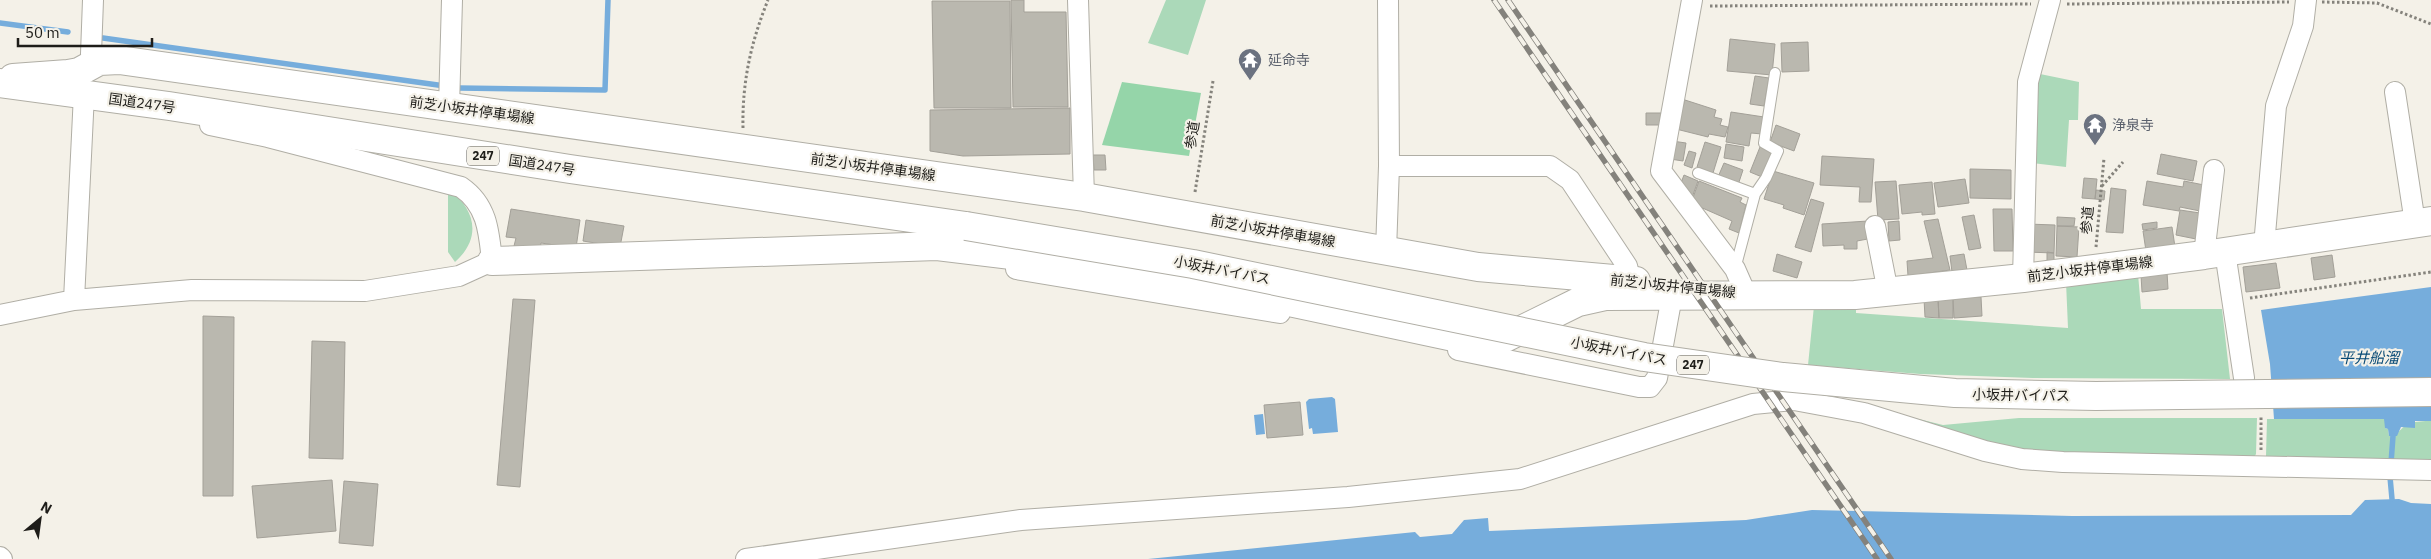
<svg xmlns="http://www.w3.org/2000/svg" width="2431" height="559" font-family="'IBM Plex Sans','Noto Sans JP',sans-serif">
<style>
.green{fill:#abd9b9}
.forest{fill:#95d5a9}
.water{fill:#76addc}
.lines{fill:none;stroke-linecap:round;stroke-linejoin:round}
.stream{stroke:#76addc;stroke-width:5.5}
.building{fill:#bab8af;stroke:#a3a098}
.service-casing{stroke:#b0aea5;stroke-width:12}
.minor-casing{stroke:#b0aea5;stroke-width:22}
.secondary-casing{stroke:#b0aea5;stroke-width:30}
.trunk-casing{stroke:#b0aea5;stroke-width:30}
.path{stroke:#85837c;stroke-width:3;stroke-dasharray:2.5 2.5;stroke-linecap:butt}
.service{stroke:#fff;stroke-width:10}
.minor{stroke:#fff;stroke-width:20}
.secondary{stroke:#fff;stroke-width:28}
.trunk{stroke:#fff;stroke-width:28}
.rail-casing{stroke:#84827c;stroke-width:5.5}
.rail{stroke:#f4f1e8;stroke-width:4;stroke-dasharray:11;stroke-linecap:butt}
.trunk-bridge-casing{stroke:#b0aea5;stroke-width:30;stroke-linecap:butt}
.trunk-bridge{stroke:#fff;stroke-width:28}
.labels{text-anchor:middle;stroke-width:4.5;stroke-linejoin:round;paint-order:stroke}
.shield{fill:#f4f1e8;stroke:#5e5d57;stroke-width:1}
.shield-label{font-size:12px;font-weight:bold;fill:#1e1d19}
.worship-label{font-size:14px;fill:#5b616d;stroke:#f4f1e8;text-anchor:start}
.street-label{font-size:14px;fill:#1e1d19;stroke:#f4f1e8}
.water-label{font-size:15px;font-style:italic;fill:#064975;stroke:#f4f1e8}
</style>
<rect width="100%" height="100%" fill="#f4f1e8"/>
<path class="green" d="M1166 0H1206L1188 55 1148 43Z
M2040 74 2079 82 2078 120H2069L2066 167 2032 163 2035 89Z
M448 189C476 209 482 238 455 262L448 252Z
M2138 274 2141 309H2222L2230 379 2033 378 1920 374 1808 365 1814 306 1856 305V313L2068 328 2066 282Z
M1848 405 1878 409 1943 425 2019 418H2257L2256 454 2253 459 2028 453Z
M2267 419H2385V428L2388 429 2389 436H2396C2404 422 2416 421 2431 421V464L2269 460 2266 456Z"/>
<path class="forest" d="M1122 82 1201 93 1189 156 1102 145Z"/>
<path class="water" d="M2431 287V421H2415V428L2401 427 2397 436H2389L2388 429 2385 428 2384 419H2274L2270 364 2261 310Z
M1332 397 1335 399 1338 432 1313 434 1312 428 1309 429 1306 402 1309 399Z
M1263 414 1265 434 1256 435 1254 415Z
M2399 499 2411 503 2431 504V559H1148L1415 532 1420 537 1452 534 1464 520 1488 518 1489 531 1746 520 1812 510 2072 516 2351 515 2365 500Z"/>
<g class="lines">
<path class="stream" d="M0 23 68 32
M103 38 445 86
M459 88 605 90 608 0
M2392 499 2390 477 2393 436"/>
</g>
<path class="building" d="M1011 0H1024V12H1066L1068 107H1013Z
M932 1H1010L1011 108H934Z
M1730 39 1775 44 1772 75 1727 71Z
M1808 42 1809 71 1782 72 1781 43Z
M1755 76 1769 78 1764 106 1750 104Z
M1685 100 1716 110 1714 117 1722 119 1720 125 1728 127 1725 137 1709 134 1708 137 1676 129Z
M1070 108V154L963 156 930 151V110Z
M1731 112 1764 117 1762 134 1751 133 1749 146 1726 142Z
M1646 113H1661L1662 125H1646Z
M1776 125 1800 134 1794 151 1770 142Z
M1672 141 1686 143 1683 161 1670 159Z
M1705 142 1721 147 1713 173 1697 167Z
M1726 144 1744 147 1742 161 1724 158Z
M1760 147 1773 152 1762 177 1750 172Z
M1689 151 1696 153 1692 168 1684 165Z
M2161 154 2197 161 2193 181 2157 174Z
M1093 155H1105L1106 170H1094Z
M1822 156 1874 159 1871 202H1859L1860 187 1820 185Z
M1724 163 1743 170 1738 185 1718 177Z
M1970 169 2011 170V199L1970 198Z
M1773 171 1814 183 1804 215 1783 208 1784 205 1764 199Z
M1684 175 1698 181 1690 203 1679 188Z
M2084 178 2097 179 2095 199 2082 198Z
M1965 179 1969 203 1938 207 1934 183Z
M1699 181 1742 198 1740 202 1746 205 1739 233 1729 229 1732 221 1691 203Z
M1896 181 1899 219 1878 220 1875 182Z
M2147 181 2183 187 2184 181 2204 185 2200 211 2180 207 2179 211 2143 205Z
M1932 182 1935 214 1922 215V212L1902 214 1899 185Z
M2111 188 2126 190 2123 233 2106 232Z
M2096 190 2105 191 2104 200 2095 199Z
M1811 199 1824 203 1811 252 1795 247Z
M511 209 580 220 576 248 541 243 540 250 514 246 516 238 506 237Z
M1993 209H2012L2013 251H1994Z
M2180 210 2200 213 2196 239 2176 235Z
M1974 215 1981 248 1969 250 1962 217Z
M2057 217 2075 218 2074 226H2057Z
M1938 219 1950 270 1908 276 1907 261 1933 258 1924 221Z
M586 220 624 226 620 247 583 241Z
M1868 221 1873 238 1857 241V249H1844V245L1823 246 1822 224Z
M1899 221 1900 240 1889 241 1888 222Z
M2157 222V228L2143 230 2142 224Z
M2027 224 2055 225 2054 253 2026 252Z
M2057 226 2079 227 2077 257 2056 256Z
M2172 227 2175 247 2146 251 2143 231Z
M2047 252 2054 253V262L2047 261Z
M1777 254 1802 262 1797 278 1773 271Z
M1964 254 1967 270 1952 272 1950 256Z
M2332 255 2335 277 2314 280 2311 258Z
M2276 263 2280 288 2246 292 2243 267Z
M2167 272 2168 289 2142 292 2141 275Z
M1981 297 1982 316 1954 318 1953 298Z
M1938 298 1939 318 1925 317 1924 299Z
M1953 298V318H1939L1938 299Z
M513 299 535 300 520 487 497 485Z
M203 316 234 317 233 496H203Z
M312 341 345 342 343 459 309 458Z
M1300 402 1303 435 1267 438 1264 405Z
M332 480 336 531 257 538 252 486Z
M344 481 378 484 373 546 339 543Z"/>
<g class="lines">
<g class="service-casing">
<path id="service" d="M1698 173 1755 194
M1735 269 1755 194 1766 178 1778 151 1764 143 1775 73"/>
</g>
<g class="minor-casing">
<path id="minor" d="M93 0 91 54 111 58
M1078 0 1084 197
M1692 0 1661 171 1735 269 1746 294
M2395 92 2415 223
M449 107 452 0
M1389 166H1550L1570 180 1627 266 1631 281
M1875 226 1888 292
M2264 246 2276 106 2303 26 2306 0
M1386 251 1389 166 1388 0
M2225 252 2244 378
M1019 254 1016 269 1280 313
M2204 255 2214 170
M2023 278 2028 82 2050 0
M74 300 84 94
M0 315 74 300 192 290 365 291 459 276 492 261C489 231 487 205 461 187L268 137 210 125
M1458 350 1639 387H1650L1657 378 1672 296
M0 557 2 559
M746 559 1021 520 1348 497 1520 479 1753 404 1794 400 1864 413 1985 451 2022 459 2063 462 2431 470"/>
</g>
<g class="secondary-casing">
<path id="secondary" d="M13 78 68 74 79 72 99 61 119 60 1084 197 1478 267 1636 281
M492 261 937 246 1149 272 1477 342 1505 338 1578 302 1605 296 1855 295 2023 278 2204 255 2431 221"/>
</g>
<g class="trunk-casing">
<path id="trunk" d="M0 83 169 106 570 169 966 226"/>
</g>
<path class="path" d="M2322 2 2377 3 2431 24
M2067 4 2289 2
M1710 6 2031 4
M743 128C742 82 751 42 768 0
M2102 186 2123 162
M1195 192 1213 81
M2096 247 2104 158
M2250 298 2431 272
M2261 450V416"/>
<use href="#service" class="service"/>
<use href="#minor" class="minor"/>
<use href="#secondary" class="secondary"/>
<use href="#trunk" class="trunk"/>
<g class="rail-casing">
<path id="rail" d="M1494 0 1877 559
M1508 0 1891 559"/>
</g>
<use href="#rail" class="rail"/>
<g class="trunk-bridge-casing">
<path id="trunk-bridge" d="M966 226 1193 264 1644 357 1783 377 1955 393 2096 396 2431 392"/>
</g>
<use href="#trunk-bridge" class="trunk-bridge"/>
</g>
<defs>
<g id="temple-pin" transform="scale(1.25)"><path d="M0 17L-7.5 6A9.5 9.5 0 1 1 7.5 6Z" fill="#6b7280" stroke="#f4f1e8"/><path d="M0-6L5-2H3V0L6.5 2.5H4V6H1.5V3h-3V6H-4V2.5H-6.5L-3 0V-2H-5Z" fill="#fff"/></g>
</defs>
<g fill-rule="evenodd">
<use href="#temple-pin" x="1250" y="60"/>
<use href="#temple-pin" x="2095" y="125"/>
</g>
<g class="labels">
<g class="shield">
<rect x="467" y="146.5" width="32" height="19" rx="4"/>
<rect x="1677" y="355.5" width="32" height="19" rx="4"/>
</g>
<g class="shield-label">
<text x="483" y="160">247</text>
<text x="1693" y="369">247</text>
</g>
<g class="worship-label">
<text x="1268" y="65">延命寺</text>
<text x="2112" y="130">浄泉寺</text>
</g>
<g class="street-label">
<text transform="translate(142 103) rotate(8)" y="5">国道247号</text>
<text transform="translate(472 110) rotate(8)" y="5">前芝小坂井停車場線</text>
<text transform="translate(1192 135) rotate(-81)" y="5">参道</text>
<text transform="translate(542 165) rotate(9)" y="5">国道247号</text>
<text transform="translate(873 167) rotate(8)" y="5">前芝小坂井停車場線</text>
<text transform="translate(2087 220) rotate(-85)" y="5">参道</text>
<text transform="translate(1273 231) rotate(10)" y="5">前芝小坂井停車場線</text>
<text transform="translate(2090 269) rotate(-7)" y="5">前芝小坂井停車場線</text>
<text transform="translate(1222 270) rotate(11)" y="5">小坂井バイパス</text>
<text transform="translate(1673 286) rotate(6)" y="5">前芝小坂井停車場線</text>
<text transform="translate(1619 351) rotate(11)" y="5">小坂井バイパス</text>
<text transform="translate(2021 395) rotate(1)" y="5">小坂井バイパス</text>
</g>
<g class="water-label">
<text x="2369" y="363">平井船溜</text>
</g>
</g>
<g transform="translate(40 519) rotate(29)" stroke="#f4f1e8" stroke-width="4" paint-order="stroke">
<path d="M0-4L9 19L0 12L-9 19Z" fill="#1e1d19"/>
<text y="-8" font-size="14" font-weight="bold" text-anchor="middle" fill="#1e1d19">N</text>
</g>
<path d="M18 38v8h134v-8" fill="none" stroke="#1e1d19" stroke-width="2.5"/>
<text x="25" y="38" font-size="15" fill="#1e1d19" stroke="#f4f1e8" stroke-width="4" paint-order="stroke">50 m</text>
</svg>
